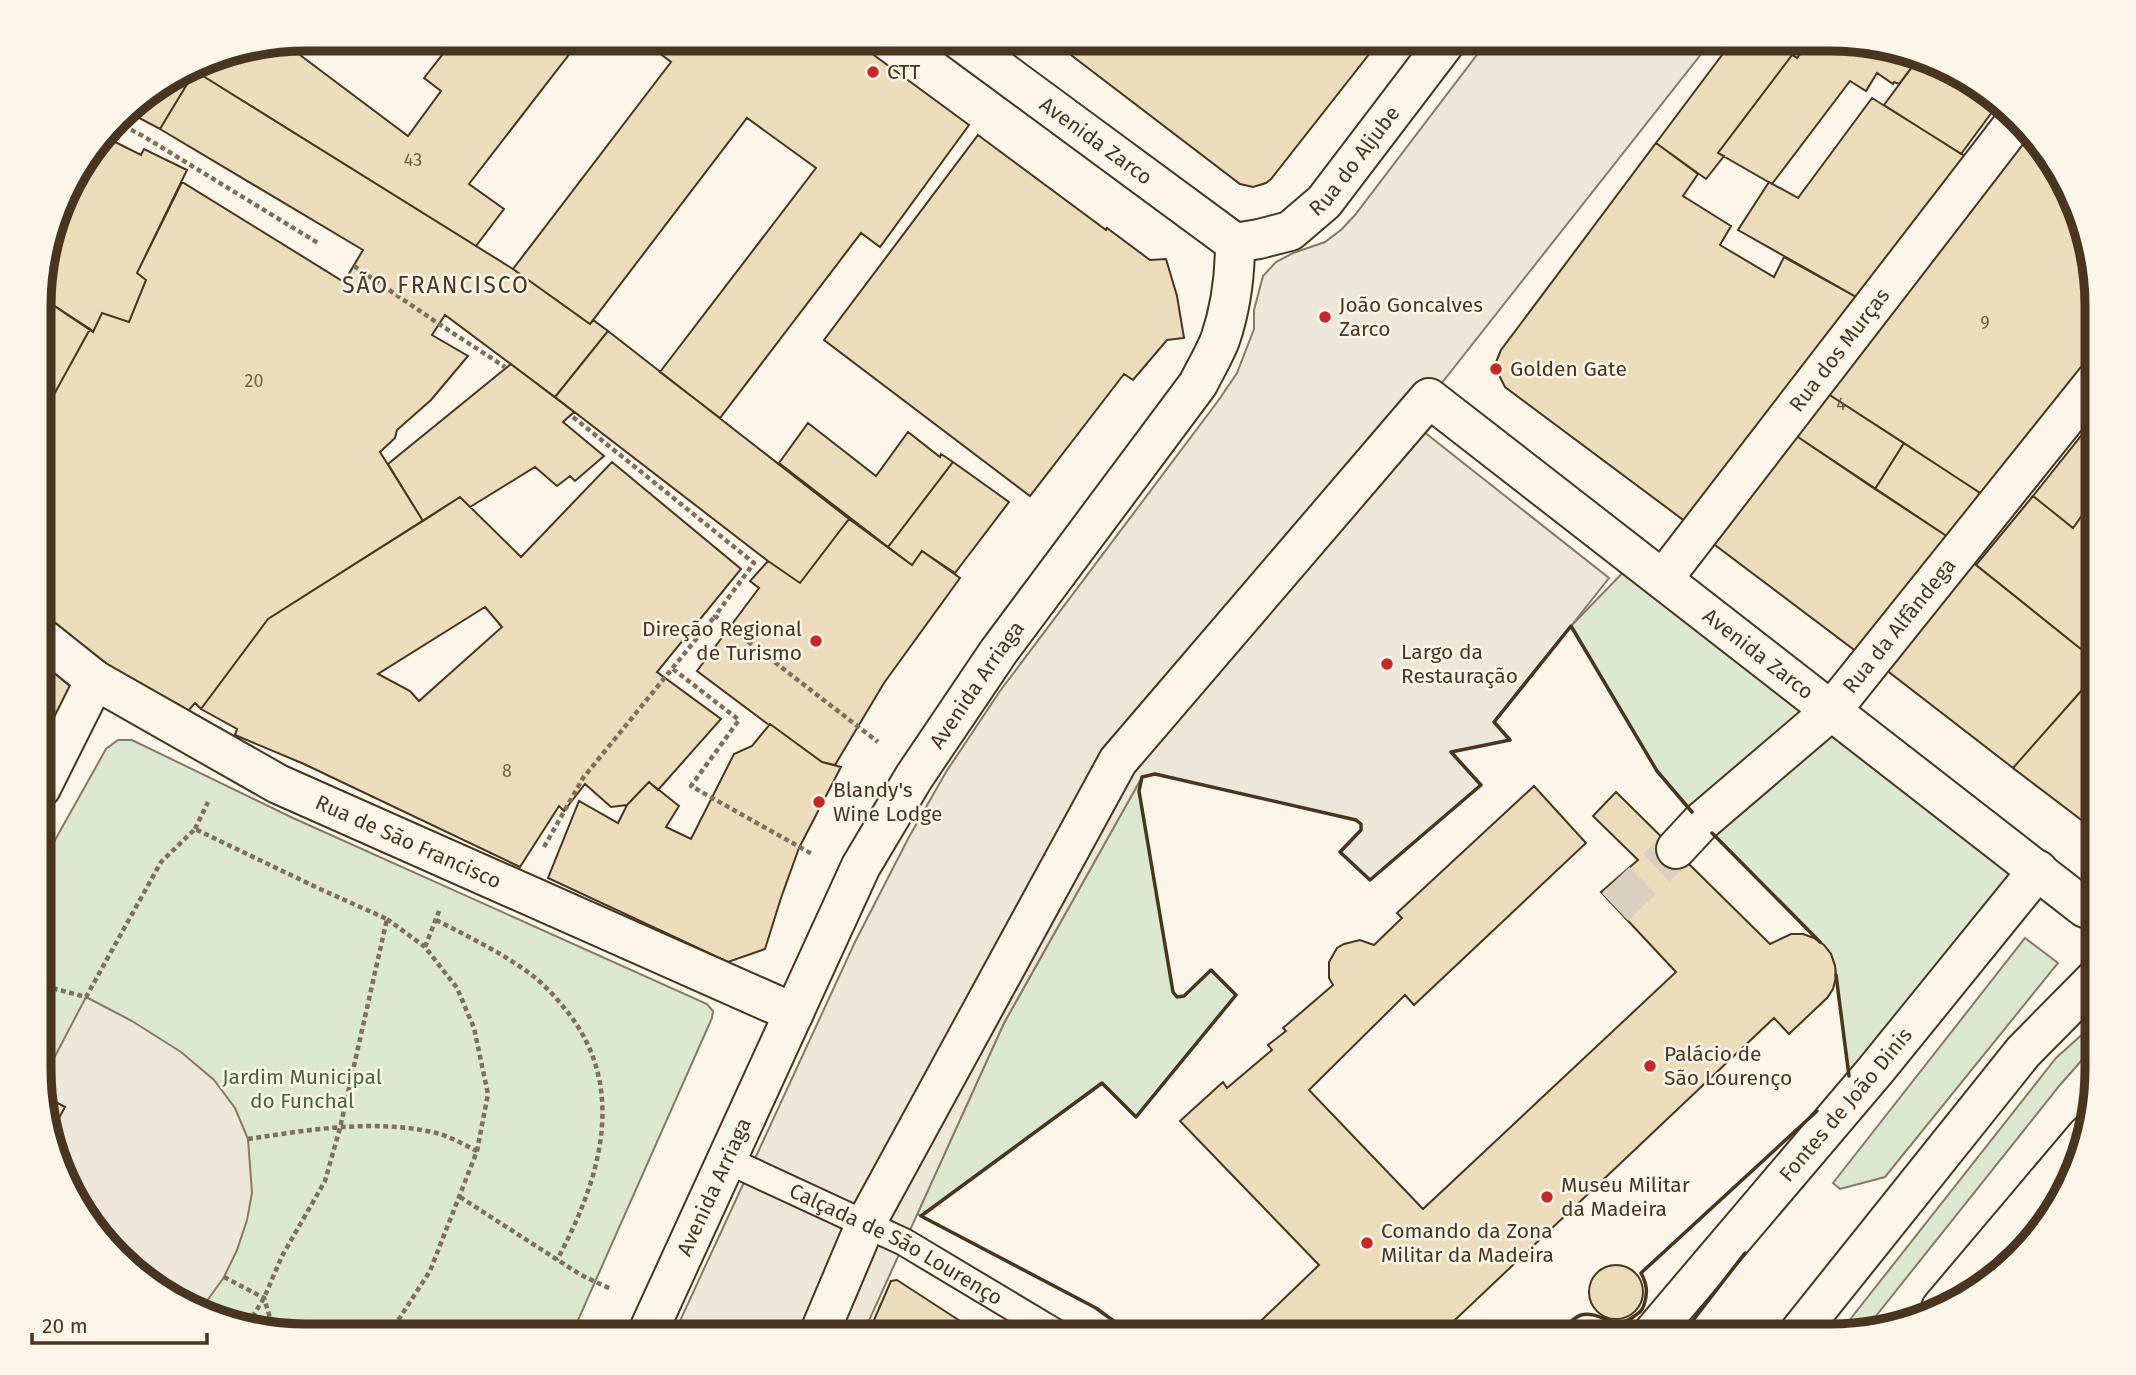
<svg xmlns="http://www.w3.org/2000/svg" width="2136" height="1375" font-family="'Fira Sans',sans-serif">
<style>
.green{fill:#dce7d0;stroke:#887966;stroke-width:2}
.parking{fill:#ede7d9;stroke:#887966;stroke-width:2}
.building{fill:#ecdcbc;stroke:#4a3520;stroke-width:2;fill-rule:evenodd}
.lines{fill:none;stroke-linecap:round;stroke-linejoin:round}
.pedestrian-tunnel{stroke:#d8cfc1;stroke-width:38;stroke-dasharray:38 19;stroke-linecap:butt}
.service-casing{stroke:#4a3520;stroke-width:30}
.pedestrian-casing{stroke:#4a3520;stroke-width:42}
.minor-casing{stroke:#4a3520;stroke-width:42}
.tertiary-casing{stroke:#4a3520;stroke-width:42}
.secondary-casing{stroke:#4a3520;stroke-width:42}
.path{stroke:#7f6f5c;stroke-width:4.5;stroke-dasharray:5 3.5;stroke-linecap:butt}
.service{stroke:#fbf6e9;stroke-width:26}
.pedestrian{stroke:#fbf6e9;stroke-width:38}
.minor{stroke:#fbf6e9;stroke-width:38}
.tertiary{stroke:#fbf6e9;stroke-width:38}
.secondary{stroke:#fbf6e9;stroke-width:38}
.wall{stroke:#4a3520;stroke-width:3.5}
.poi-dot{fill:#c62828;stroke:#fbf6e9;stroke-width:2.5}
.labels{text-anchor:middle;stroke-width:5;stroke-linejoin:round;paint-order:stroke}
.number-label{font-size:18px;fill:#725f47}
.poi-label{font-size:21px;fill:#4a3520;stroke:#fbf6e9;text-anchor:start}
.street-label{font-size:21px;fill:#4a3520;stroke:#fbf6e9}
.park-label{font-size:21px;fill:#436837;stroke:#fbf6e9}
.neighbourhood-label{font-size:23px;letter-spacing:2px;fill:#4a3520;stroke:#fbf6e9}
.rim{fill:none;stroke:#4a3520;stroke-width:9}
</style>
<rect width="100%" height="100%" fill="#fbf6e9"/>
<path class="green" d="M1636 559 2038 870 1850 1081 1835 966 1831 954 1701 822 1657 771 1571 626Z
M1204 702 1155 774 1142 777 1139 791 1173 992 1178 997 1184 996 1211 970 1236 995 1136 1117 1102 1084 921 1216 917 1214 1004 1023 1142 777Z
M118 740H132L293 818 707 1004 713 1011 712 1018 571 1336H305L220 1322 157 1291 74 1203 41 1104V865L106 749Z
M2025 938 2058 963 1885 1177 1840 1189 1833 1183Z
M2097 1021V1043L2060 1085 1864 1331 1848 1336H1837L2056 1058Z"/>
<path class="parking" d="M1489 39H1713L1430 398 1414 424 1609 578 1495 722 1510 740 1451 752 1481 785 1370 880 1340 852 1361 830V824L1356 820 1155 774 1142 777 1004 1023 862 1336H673L855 942 909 837 946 772 1000 691 1218 401 1237 373 1254 329V310L1263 276 1276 262 1293 253 1325 242 1342 229 1355 215Z
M86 997 132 1021 181 1052 214 1080 235 1108 248 1139 252 1193 247 1220 237 1250 224 1277 199 1312 157 1291 74 1203 51 1133 64 1107 41 1094V1083Z"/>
<path class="building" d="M481 39H581L469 184 504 209 476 246 195 71 204 59 284 43 408 136 441 91 424 78 454 40 470 52Z
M641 39H852L969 125 880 247 861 233 720 418 660 372 816 168 747 118 590 324 513 269 671 62Z
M1050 39H1204L1223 53 1234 39H1381L1271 179 1266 183 1253 187 1240 184Z
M1734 39H1771L1792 55 1718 153 1724 156 1706 179 1656 143Z
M1771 39H1812L1797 58Z
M1812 39H1831L1916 53 1921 55 1899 84 1894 82 1893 84 1877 73 1866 91 1850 81 1772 184 1718 153 1792 55 1797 58Z
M1921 55 1977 83 1998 104 1961 154 1884 105Z
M190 67 195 71 160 129 126 111 121 115 129 105Z
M195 71 513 269 590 324 593 320 608 331 555 397 445 315 432 335 468 356 431 400 397 430 395 438 380 452 423 521 268 619 201 709 195 703 188 711 122 675 41 615V418L90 329 93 332 102 313 129 322 146 280 137 273 182 182 344 282 363 250 160 129Z
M1872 98 1968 158 1860 299 1738 230 1769 182 1798 198Z
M2021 128 2062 172 2097 288V358L1985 496 1822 390Z
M978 135 1106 230 1107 228 1150 260 1166 259 1177 296 1184 338 1167 340 1133 380 1124 374 1030 496 824 340Z
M105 137 141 155 144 149 187 170 137 273 146 280 129 322 102 313 93 332 41 297V271L66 187Z
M1656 143 1698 174 1683 196 1731 226 1720 245 1774 277 1784 257 1860 299 1686 522 1505 387 1496 369V362L1501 350Z
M41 297 90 329 41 418Z
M608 331 849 519 800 583 768 561 555 397Z
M511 364 574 412 563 422 604 456 575 481 570 476 557 486 535 467 470 507 460 497 423 521 388 464Z
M1822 390 1904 443 1875 489 1792 433Z
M2097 414V440L2085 431Z
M808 423 876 476 908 432 940 457 941 454 953 462 888 547 779 463Z
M2085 431 2097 440V519L2086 510 2073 528 2033 496Z
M1792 433 1948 537 1861 655 1711 542Z
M1904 443 1980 493 1948 537 1875 489Z
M612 462 741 569 657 672 721 719 658 790 649 782 627 805 611 807 585 784 564 811 559 806 520 867 304 764 235 735 237 729 201 709 268 619 460 497 521 557ZM485 607 502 627 419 701 410 691 378 674Z
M953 462 1009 502 955 573 922 551 912 565 888 547Z
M2033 496 2073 528 2086 510 2097 519V662L1976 565Z
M849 519 912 565 922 551 960 578 884 683 835 765 822 762 770 724 769 725 697 671 759 588 750 581 768 561 800 583Z
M1970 560 2097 662V673L2013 768 1885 669Z
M41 661 71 687 41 742Z
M2097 673V819L2088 825 2013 768Z
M770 724 822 762 841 767 799 848 781 898 765 949 728 962 548 878 579 801 618 823 627 805 649 782 679 806 666 827 691 839 734 754 752 746Z
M1534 786 1586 843 1414 1005 1405 995 1309 1090 1423 1209 1676 972 1601 892 1638 860 1593 816 1616 792 1770 944 1791 934H1803L1814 938 1824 945 1831 954 1835 966 1836 977 1833 989 1827 998 1789 1034 1774 1018 1438 1336H1245L1319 1265 1180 1121 1223 1082 1227 1088 1272 1050 1268 1045 1286 1031 1283 1028 1333 985 1329 978V962L1337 948 1344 944 1360 940 1374 945 1402 918 1397 913Z
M41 1094 65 1107 51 1133 41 1104Z
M1589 1292a27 27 0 1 1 54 0a27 27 0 1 1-54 0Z
M897 1280 957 1319 984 1336H867L891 1281Z"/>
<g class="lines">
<path class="pedestrian-tunnel" d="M1615 907 1676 849"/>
<g class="service-casing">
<g id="service">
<path id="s1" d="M727 1160 904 1242 1061 1336"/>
</g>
</g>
<g class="pedestrian-casing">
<g id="pedestrian">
<path id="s2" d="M1663 579 2015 122"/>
<path id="s3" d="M1676 849 1701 822 1831 711 2097 379"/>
<path id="s4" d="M818 1336 865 1225 1118 761 1429 398 2085 908"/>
<path id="s5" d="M1650 1336 1875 1071 2038 870"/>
</g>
</g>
<g class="minor-casing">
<g id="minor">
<path id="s6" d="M1235 243 1259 239 1290 231 1324 202 1448 39"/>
<path id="s7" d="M41 637 95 680 278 784 794 1013"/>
<path d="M41 788 95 680"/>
</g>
</g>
<g class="tertiary-casing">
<g id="tertiary">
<path id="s8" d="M646 1336 861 866 914 777 999 651 1198 384C1205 370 1214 355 1220 340 1231 308 1235 276 1235 243L958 39"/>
</g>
</g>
<g class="secondary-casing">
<path id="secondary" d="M1941 1308 2087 1135
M1796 1336 2023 1052 2097 977"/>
</g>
<path class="path" d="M116 122 143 136 318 243
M354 266 439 324 505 367
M573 417 754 563 715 616 878 742
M673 669 739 720 691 786 812 854
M195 829 208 802
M544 847 583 778 715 616
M387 919 425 947 457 988 474 1028 488 1094 477 1151 430 1271 388 1336
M436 920C469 937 503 953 533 976 545 985 557 999 566 1010 629 1088 600 1180 557 1260
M425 947 439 911
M41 977 48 987 86 997 161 862 195 829 320 889 387 919 340 1128 325 1181 282 1256 264 1298 246 1327
M248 1139C307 1130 372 1119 432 1132 447 1135 463 1144 477 1151
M460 1197 581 1275 611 1289
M224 1277 264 1298 274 1331"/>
<use href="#service" class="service"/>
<use href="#pedestrian" class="pedestrian"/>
<use href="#minor" class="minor"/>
<use href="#tertiary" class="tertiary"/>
<use href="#secondary" class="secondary"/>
<path class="wall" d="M1712 833 1820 942
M1836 975 1849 1076
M1134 1336 1096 1308 921 1216 1102 1083 1136 1117 1236 995 1211 970 1184 996 1177 997 1173 992 1139 791 1142 777 1155 774 1356 820 1361 824V830L1340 852 1370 880 1481 785 1451 752 1510 740 1494 722 1571 626 1657 771 1692 812
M1555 1336C1563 1330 1572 1318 1581 1315 1601 1310 1613 1332 1633 1317 1639 1313 1642 1311 1644 1305 1648 1293 1647 1284 1641 1273L1817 1111
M1681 1336 1745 1253"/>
</g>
<g class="poi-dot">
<circle cx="873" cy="72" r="7"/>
<circle cx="1325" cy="317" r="7"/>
<circle cx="1496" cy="369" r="7"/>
<circle cx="816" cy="641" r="7"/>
<circle cx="1387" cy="664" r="7"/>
<circle cx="819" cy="802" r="7"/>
<circle cx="1650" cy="1066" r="7"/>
<circle cx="1547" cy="1197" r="7"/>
<circle cx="1367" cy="1243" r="7"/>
</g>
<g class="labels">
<g class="number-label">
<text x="413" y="166">43</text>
<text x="1985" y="329">9</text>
<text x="254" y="387">20</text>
<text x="1841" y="410">4</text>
<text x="507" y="777">8</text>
</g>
<g class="poi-label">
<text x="887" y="79">CTT</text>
<text x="1339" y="312">João Goncalves<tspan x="1339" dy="24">Zarco</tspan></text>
<text x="1510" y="376">Golden Gate</text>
<text x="802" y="636" text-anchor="end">Direção Regional<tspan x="802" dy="24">de Turismo</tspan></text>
<text x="1401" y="659">Largo da<tspan x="1401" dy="24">Restauração</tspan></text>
<text x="833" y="797">Blandy's<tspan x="833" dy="24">Wine Lodge</tspan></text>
<text x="1664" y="1061">Palácio de<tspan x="1664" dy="24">São Lourenço</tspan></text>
<text x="1561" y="1192">Museu Militar<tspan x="1561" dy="24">da Madeira</tspan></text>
<text x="1381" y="1238">Comando da Zona<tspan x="1381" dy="24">Militar da Madeira</tspan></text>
</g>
<g class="street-label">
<text transform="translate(1096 141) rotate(36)" y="7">Avenida Zarco</text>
<text dy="7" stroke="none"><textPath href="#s6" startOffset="152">Rua do Aljube</textPath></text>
<text dy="7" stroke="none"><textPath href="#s2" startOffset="289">Rua dos Murças</textPath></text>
<text dy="7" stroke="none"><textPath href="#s3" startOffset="317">Rua da Alfândega</textPath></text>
<text dy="7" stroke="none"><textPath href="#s4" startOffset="1544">Avenida Zarco</textPath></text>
<text dy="7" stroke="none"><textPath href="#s8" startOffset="732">Avenida Arriaga</textPath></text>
<text dy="7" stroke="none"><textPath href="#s7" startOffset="422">Rua de São Francisco</textPath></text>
<text dy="7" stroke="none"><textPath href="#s5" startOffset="303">Fontes de João Dinis</textPath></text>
<text dy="7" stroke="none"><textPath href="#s8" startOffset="164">Avenida Arriaga</textPath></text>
<text dy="7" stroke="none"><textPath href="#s1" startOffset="189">Calçada de São Lourenço</textPath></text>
</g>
<g class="park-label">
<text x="302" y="1084">Jardim Municipal<tspan x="302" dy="24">do Funchal</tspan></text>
</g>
<g class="neighbourhood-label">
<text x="436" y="293">SÃO FRANCISCO</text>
</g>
</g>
<path d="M0 0H2136V1375H0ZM306 51H1830A255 255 0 0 1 2085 306V1069A255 255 0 0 1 1830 1324H306A255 255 0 0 1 51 1069V306A255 255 0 0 1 306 51Z" fill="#fbf6e9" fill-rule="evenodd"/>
<path class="rim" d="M306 51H1830A255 255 0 0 1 2085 306V1069A255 255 0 0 1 1830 1324H306A255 255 0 0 1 51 1069V306A255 255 0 0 1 306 51Z"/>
<path d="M32 1333v10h175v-10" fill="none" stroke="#4a3520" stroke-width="3.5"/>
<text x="42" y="1333" font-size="21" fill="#4a3520" stroke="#fbf6e9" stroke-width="5" paint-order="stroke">20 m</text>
</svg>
